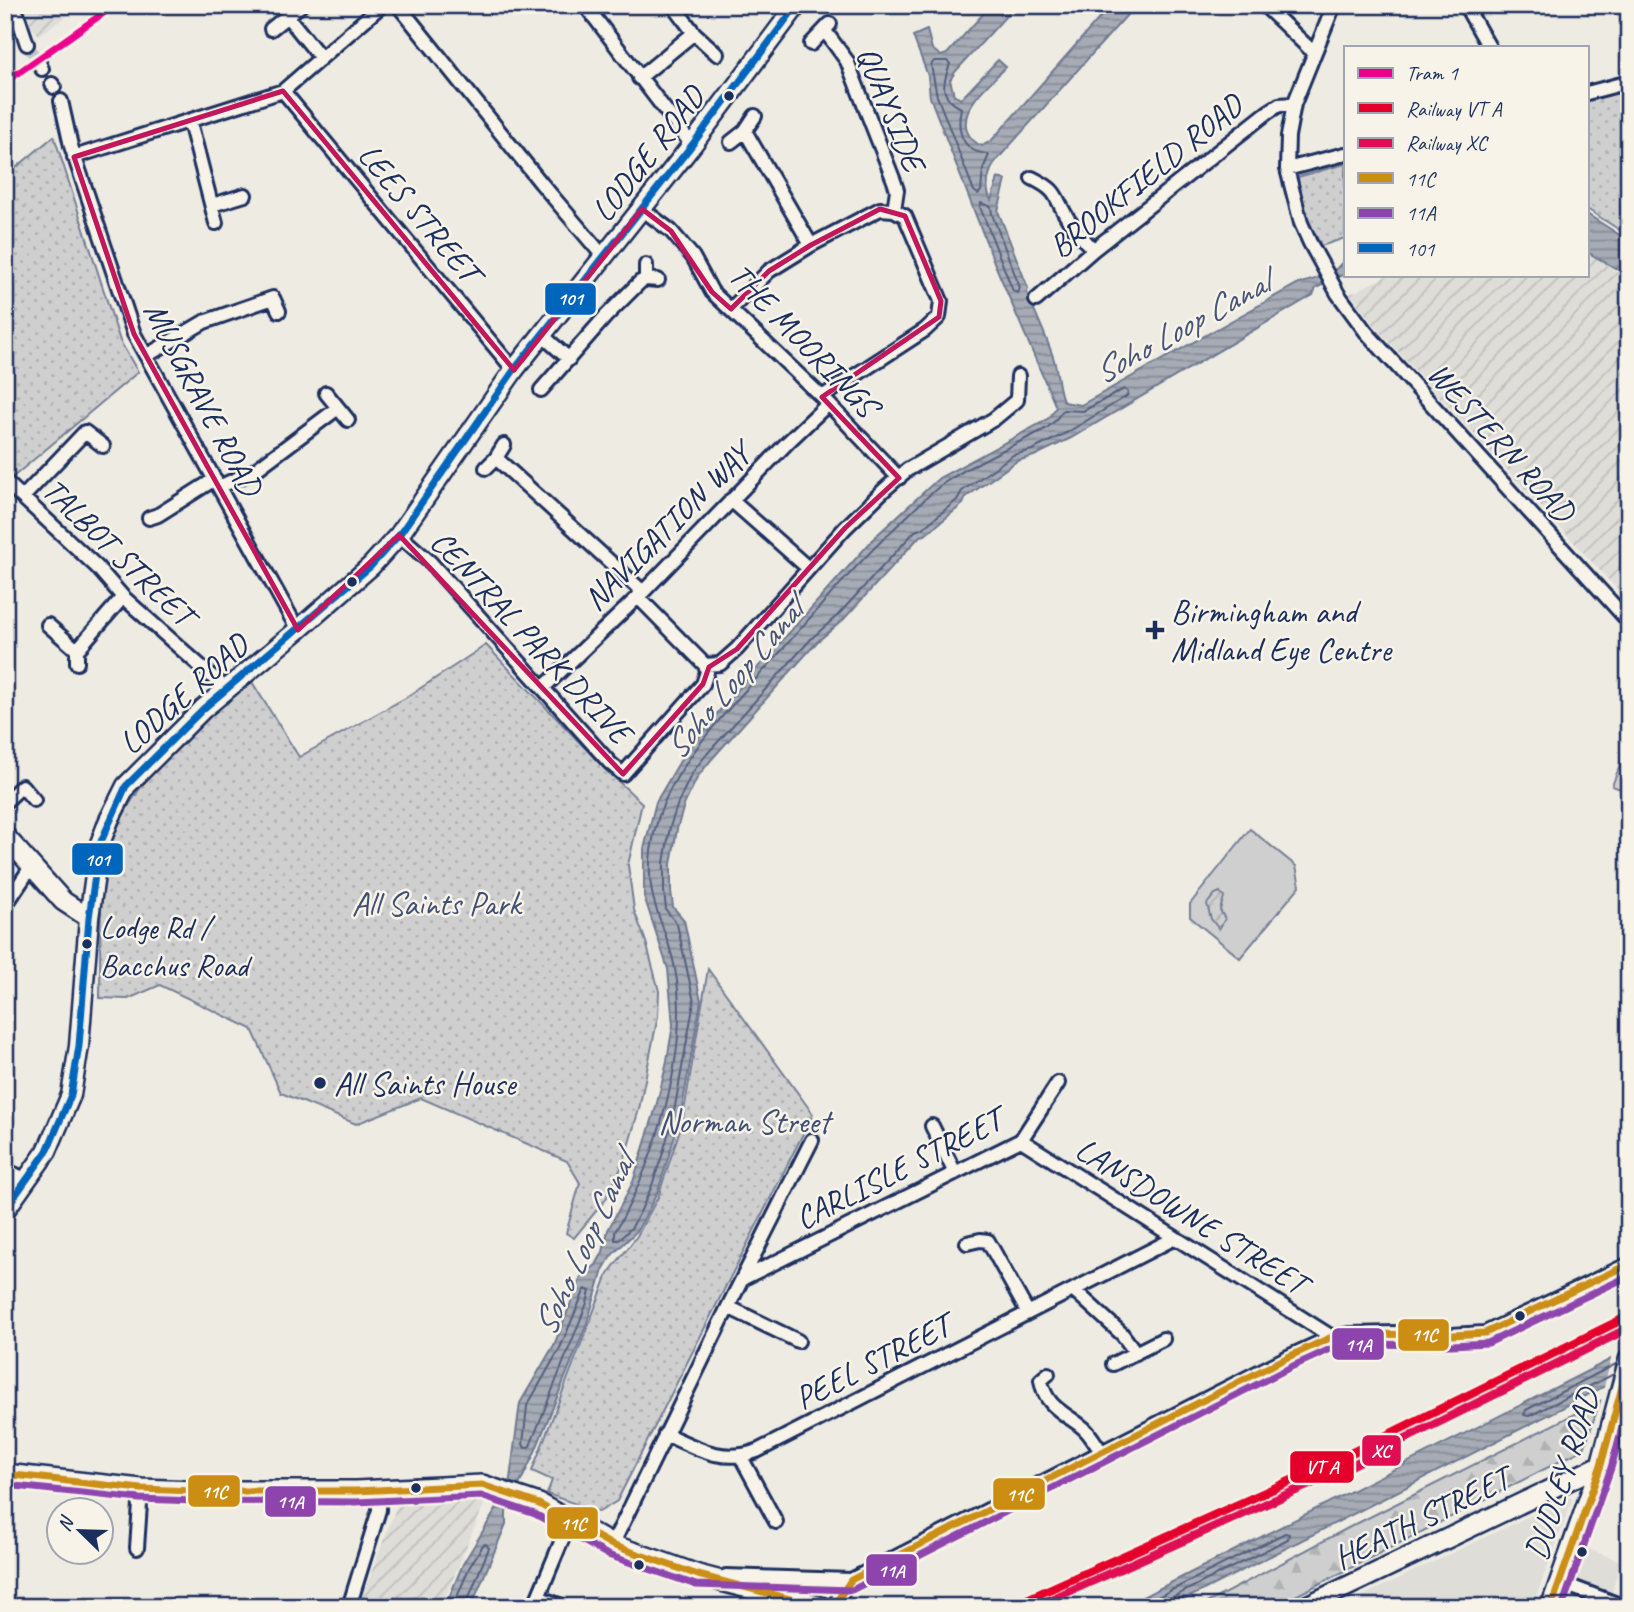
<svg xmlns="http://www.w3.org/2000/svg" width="1634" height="1612" font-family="Caveat,sans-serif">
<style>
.built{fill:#deddd8}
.industrial{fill:url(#industrial-furrows)}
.grass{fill:#cfcfcf;stroke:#757f96;stroke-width:2}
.forest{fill:url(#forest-firs);stroke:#757f96;stroke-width:2}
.park{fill:url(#park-dots);stroke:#757f96;stroke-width:2}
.garden{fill:url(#garden-furrows);stroke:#757f96;stroke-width:2}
.water{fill:url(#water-rules);stroke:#6e7992;stroke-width:2}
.pier{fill:#eeebe2}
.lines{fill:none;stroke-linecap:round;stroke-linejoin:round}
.shore{stroke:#536181;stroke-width:2}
.street-tunnel{stroke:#c4c5c8;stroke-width:12;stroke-dasharray:12 6;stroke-linecap:butt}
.street-casing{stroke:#1b2f5e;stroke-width:18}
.secondary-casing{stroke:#1b2f5e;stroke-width:23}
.primary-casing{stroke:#1b2f5e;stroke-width:24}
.street{stroke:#f7f3e8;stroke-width:12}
.secondary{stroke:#f7f3e8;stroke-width:18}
.primary{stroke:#f7f3e8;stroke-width:19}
.bus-1-casing{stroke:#f7f3e8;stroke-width:12}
.bus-2-casing{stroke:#f7f3e8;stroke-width:12}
.bus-3-casing{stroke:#f7f3e8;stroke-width:12}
.bus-1{stroke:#cb8e13;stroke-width:7}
.bus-2{stroke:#8e44ad;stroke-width:7}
.bus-3{stroke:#0065bd;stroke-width:7}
.rail-1-casing{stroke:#f7f3e8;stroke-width:14}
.rail-2-casing{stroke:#f7f3e8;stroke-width:14}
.rail-1{stroke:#e4002b;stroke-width:9}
.rail-2{stroke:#df0d52;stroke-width:9}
.tram-1-casing{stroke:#f7f3e8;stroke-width:12}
.tram-1{stroke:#ec008c;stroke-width:7}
.marked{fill:none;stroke:#c2185b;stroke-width:5;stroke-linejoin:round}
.bus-dot{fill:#1b2f5e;stroke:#f7f3e8;stroke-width:2.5}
.labels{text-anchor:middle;stroke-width:5;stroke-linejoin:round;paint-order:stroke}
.bus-label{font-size:31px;fill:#1b2f5e;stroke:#f7f3e8;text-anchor:start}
.street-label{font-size:33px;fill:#1b2f5e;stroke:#f7f3e8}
.poi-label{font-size:33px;fill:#1b2f5e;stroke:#f7f3e8;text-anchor:start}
.park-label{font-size:33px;fill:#3f4f75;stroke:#f7f3e8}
.water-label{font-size:35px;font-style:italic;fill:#455478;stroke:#f7f3e8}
.line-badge{stroke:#f7f3e8;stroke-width:2.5}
.badge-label{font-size:19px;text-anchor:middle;font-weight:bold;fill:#fff}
</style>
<defs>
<pattern id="industrial-furrows" width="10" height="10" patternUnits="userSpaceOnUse" patternTransform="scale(1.75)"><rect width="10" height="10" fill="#deddd8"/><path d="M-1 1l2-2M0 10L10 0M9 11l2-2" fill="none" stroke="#bebebc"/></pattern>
<pattern id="forest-firs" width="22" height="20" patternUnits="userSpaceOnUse" patternTransform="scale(1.75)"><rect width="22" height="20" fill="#cfcfcf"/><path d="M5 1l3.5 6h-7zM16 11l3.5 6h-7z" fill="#b1b2b4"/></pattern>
<pattern id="park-dots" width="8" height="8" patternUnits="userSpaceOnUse" patternTransform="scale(1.75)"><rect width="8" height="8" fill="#cfcfcf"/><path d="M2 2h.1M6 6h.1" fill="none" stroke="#b1b2b4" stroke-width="1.8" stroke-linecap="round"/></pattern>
<pattern id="garden-furrows" width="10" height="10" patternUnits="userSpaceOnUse" patternTransform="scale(1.75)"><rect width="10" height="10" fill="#cfcfcf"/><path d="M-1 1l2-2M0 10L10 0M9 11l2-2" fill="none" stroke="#b1b2b4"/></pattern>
<pattern id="water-rules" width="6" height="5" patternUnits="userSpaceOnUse" patternTransform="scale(1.75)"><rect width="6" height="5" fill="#a6abb5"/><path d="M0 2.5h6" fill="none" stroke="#868c96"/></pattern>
</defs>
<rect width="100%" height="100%" fill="#eeebe2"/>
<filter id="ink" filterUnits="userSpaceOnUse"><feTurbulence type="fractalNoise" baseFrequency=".0143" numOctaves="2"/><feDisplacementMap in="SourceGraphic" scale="14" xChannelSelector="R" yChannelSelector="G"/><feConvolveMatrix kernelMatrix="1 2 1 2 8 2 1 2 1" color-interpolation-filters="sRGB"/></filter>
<g filter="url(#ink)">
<path class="built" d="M1569 1497 1573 1499 1532 1607H1360L1358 1598Z
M1581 1546 1620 1561 1612 1593 1571 1579Z"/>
<path class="industrial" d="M21 5H88L67 16 39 35 27 22Z
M1587 252 1629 280V602L1377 329 1350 294 1388 275H1587Z
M399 1500H486L441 1607H358Z"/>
<path class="grass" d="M1629 742V792L1612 786Z
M1250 829 1296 866 1300 886 1240 958 1190 917V904Z"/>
<path class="forest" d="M1600 1401 1584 1449 1274 1607H1199L1348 1528Z"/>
<path class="park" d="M1629 90V236L1587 209V101Z
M54 136 120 341 138 372 13 477 5 470V177Z
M1345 164V238L1321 246 1306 216 1294 178Z
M486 645 607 771 642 803 628 865 634 910 646 942 659 991 658 1016 639 1109 623 1164 606 1199 574 1238 566 1233 580 1183 567 1161 421 1098 356 1124 281 1093 252 1029 160 985 128 999 100 998C101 949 97 898 110 850 127 783 198 720 252 682L299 757 407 697Z
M708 969 813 1114 617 1501 599 1512 547 1494 552 1480 532 1471 608 1274 637 1236 658 1197 682 1123Z"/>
<path class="garden" d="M1220 892 1224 897 1220 910 1225 919 1219 929 1211 919 1207 904 1215 894Z"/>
<path class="water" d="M991 5H1016L955 72 950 80 954 95 961 99 998 60 1006 67C991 83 959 106 967 131 970 139 975 143 982 146L992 140 1111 5H1136L995 162C988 174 984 187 991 200L998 178 1006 180 998 211 1028 288 1027 293C1036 315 1047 337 1054 360 1058 372 1058 393 1064 402L1081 405 1297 284C1315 279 1335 276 1345 258V274L1316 288 1313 295 1071 438 1034 456 1017 461 966 497 963 504 925 535 920 536 843 620 817 642 711 760 698 776 684 805 677 829 671 864V891L673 907 684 920 701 1001 680 1119 658 1191 647 1213 637 1231 611 1256 603 1270 586 1326 534 1454 506 1512V1524L471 1607H445L463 1564 497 1508 510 1479 520 1403 554 1345 582 1275 596 1265 603 1252 608 1230 633 1182 656 1107 666 1066 673 1025 668 969 644 896V849L656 802 683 756 725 704 877 535 939 478 1043 422 1050 417 1056 407 994 262 930 97 928 76 913 36 927 30 932 49 941 56 947 54Z
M1587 214 1629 241V276L1587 252Z
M1629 1350V1374L1170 1607H1123Z"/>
<path class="pier" d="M1629 1347V1378L1603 1391 1612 1355Z"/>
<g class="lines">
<path class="shore" d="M934 61H947L950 64C943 83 938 96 961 108 958 122 958 141 973 150 978 153 985 153 989 155L983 169 981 191 978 194 974 191 937 96 931 65Z
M981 203 991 207 992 214 1020 288 1018 293 1013 291 980 207Z
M1124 389 1128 392 1127 396 1068 432 1032 450 1013 455 962 491 957 500 923 528 915 531 838 615 812 638 706 755 692 773 678 803 670 827 664 863V891L666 910 677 924 694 1002 673 1117 662 1156 651 1188 641 1210 632 1227 619 1240H615V1232C655 1161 691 1051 675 969 667 924 644 902 651 851 654 828 661 806 672 786 698 739 739 698 775 658 815 612 856 564 901 522 915 509 929 494 944 483 976 461 1013 446 1047 428L1055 421 1063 410 1083 411Z
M585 1289 590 1291 587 1303 530 1446 525 1448 523 1444 527 1406 560 1348Z
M1614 1374 1529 1416 1524 1415 1526 1410 1616 1364
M453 1607 469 1568 483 1545 486 1544 489 1548 465 1607
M1138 1607 1285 1533 1289 1534 1288 1539 1173 1597 1168 1607"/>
<path class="street-tunnel" d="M27 44 39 63"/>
<g class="street-casing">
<path id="street" d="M14 5 27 44
M398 5 541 183 603 256
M585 5 692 145
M673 5 694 33 717 54
M1264 5 1314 53
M1334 5 1294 104 1288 136 1287 169 1301 223 1310 243 1338 294 1366 332 1629 622
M1465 5 1489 47
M1626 5 1629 10
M287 16 321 58
M271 29 301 5
M825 31 847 61 894 181 897 190 894 210
M811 44 830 24
M39 63 42 69
M639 78 694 33
M52 84 54 87
M283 91 514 370
M1587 93 1629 82
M61 101 71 146 134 334 298 630
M190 122 216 223
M745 131 811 245
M731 142 745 131 755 116
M74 157 283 91 382 5
M1287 169 1345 154
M1032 178C1060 192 1053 195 1068 219 1075 230 1085 240 1093 250
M212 205 245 195
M642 209 671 231 693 257 712 292 822 397 899 478
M646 279V265
M1036 300 1093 250 1268 112 1279 105 1294 104
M731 309 769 271 811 245 880 209 894 210 905 216 941 301 939 317 925 330 822 397
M542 335 569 359
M146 356 204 322 273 298 279 311
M541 390 605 317 640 282 646 279 658 280
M326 393 348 420
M496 458 643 592
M486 468 496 458 504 445
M5 481 97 567 123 597 226 689
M219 487 254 471 338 408
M24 496 85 432 103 446
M731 500 808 568
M149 518 158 515 215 479
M399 535 430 562 610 763 623 774 703 684 707 672 705 665 638 597
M48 625 77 650
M77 663V650L123 597
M705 665 720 664 737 649 845 528 884 490 907 470 994 419 1017 400 1018 376
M543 688 643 592 788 442 828 404
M5 802 22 786 34 800
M5 906 31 867
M932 1126 955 1173
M1021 1140 1332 1337
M5 1170 27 1180
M967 1243 980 1240 988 1241 1028 1313
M742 1279 1021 1140 1058 1083
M1074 1290 1122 1334 1136 1353
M728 1307 798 1341
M1113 1364 1163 1339
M1048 1374 1041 1380C1045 1406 1063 1412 1081 1426 1090 1432 1096 1445 1102 1453
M665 1434C697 1448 722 1464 757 1451L1175 1238
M741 1457 776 1522
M612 1545 728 1307 812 1140
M137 1548 141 1489
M726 1576 851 1580
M1559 1582 1625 1607
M538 1597 564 1607
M349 1607 379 1510V1489
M534 1607 569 1523
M833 1607 851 1580 1288 1357 1332 1337 1351 1334 1398 1333 1452 1335 1485 1333 1629 1264"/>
</g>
<g class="secondary-casing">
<path id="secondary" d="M5 836 63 901 89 918
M5 1210 47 1151 71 1095 79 1046 89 918 99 846 109 820 126 786 203 709 298 630 371 566 399 535 514 370 692 145 797 5
M1304 1607 1601 1465"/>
</g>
<g class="primary-casing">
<path id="primary" d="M5 1474 141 1489 194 1491H356L482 1485 539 1504 612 1545 656 1560 698 1575 821 1607
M1551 1607 1601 1465 1629 1360"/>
</g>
<use href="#street" class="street"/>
<use href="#secondary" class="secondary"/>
<use href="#primary" class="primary"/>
<g class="bus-1-casing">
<path id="bus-1" d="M5 1474 141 1489 194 1491H356L482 1485 539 1504 612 1545 698 1575 820 1607
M833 1607 851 1580 1288 1357 1332 1337 1351 1334 1452 1335 1485 1333 1629 1264
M1551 1607 1601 1465 1629 1361"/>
</g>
<g class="bus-2-casing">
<path id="bus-2" d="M5 1485 140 1499 194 1501 356 1502 481 1496 535 1514 608 1555 696 1585 852 1590 1293 1366 1335 1347 1352 1344 1452 1345 1488 1343 1629 1276
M1562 1607 1611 1468 1629 1402"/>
</g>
<g class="bus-3-casing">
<path id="bus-3" d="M5 1210 47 1151 71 1095 79 1046 89 918 99 846 126 786 203 709 371 566 399 535 514 370 692 145 797 5"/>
</g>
<use href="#bus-1" class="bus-1"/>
<use href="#bus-2" class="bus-2"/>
<use href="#bus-3" class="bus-3"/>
<g class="rail-1-casing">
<path id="rail-1" d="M1010 1607 1337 1460 1629 1316"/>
</g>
<g class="rail-2-casing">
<path id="rail-2" d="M1034 1607 1342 1470 1629 1328"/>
</g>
<use href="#rail-1" class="rail-1"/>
<use href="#rail-2" class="rail-2"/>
<g class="tram-1-casing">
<path id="tram-1" d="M5 82 115 5"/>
</g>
<use href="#tram-1" class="tram-1"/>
</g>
</g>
<path class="marked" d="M283 91 514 370 642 209 671 231 712 292 731 309 769 271 811 245 880 209 905 216 941 301 939 317 822 397 899 478 845 528 737 649 709 667 703 684 623 774 399 535 298 630 134 334 74 157Z"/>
<g class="bus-dot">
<circle cx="729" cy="96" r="6"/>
<circle cx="352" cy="582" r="6"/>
<path d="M1151.5 619.5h7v7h7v7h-7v7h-7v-7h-7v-7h7z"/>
<circle cx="87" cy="944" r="6"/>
<circle cx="320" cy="1083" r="7"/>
<circle cx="1520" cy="1316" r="6"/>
<circle cx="416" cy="1488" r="6"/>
<circle cx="1582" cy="1552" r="6"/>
<circle cx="639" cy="1565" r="6"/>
</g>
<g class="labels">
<g class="bus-label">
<text x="100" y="938">Lodge Rd /<tspan x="100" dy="38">Bacchus Road</tspan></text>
</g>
<g class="street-label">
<text transform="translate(892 108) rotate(68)" y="12">QUAYSIDE</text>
<text transform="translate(647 153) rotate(-52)" y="12">LODGE ROAD</text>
<text transform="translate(1145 175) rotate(-39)" y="12">BROOKFIELD ROAD</text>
<text transform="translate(420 212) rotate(50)" y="12">LEES STREET</text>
<text transform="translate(804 339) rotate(46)" y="12">THE MOORINGS</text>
<text transform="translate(204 398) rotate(62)" y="12">MUSGRAVE ROAD</text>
<text transform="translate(1502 441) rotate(48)" y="12">WESTERN ROAD</text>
<text transform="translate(666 526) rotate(-45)" y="12">NAVIGATION WAY</text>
<text transform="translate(119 551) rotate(44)" y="12">TALBOT STREET</text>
<text transform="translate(532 636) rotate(47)" y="12">CENTRAL PARK DRIVE</text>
<text transform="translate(183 693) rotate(-42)" y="12">LODGE ROAD</text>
<text transform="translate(898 1168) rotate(-27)" y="12">CARLISLE STREET</text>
<text transform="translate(1192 1215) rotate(32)" y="12">LANSDOWNE STREET</text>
<text transform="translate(872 1361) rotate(-27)" y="12">PEEL STREET</text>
<text transform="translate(1561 1474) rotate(-72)" y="12">DUDLEY ROAD</text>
<text transform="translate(1421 1517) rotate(-26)" y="12">HEATH STREET</text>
</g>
<g class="poi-label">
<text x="1171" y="623">Birmingham and<tspan x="1171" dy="38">Midland Eye Centre</tspan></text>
<text x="334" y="1095">All Saints House</text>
</g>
<g class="park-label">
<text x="436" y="915">All Saints Park</text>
<text x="744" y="1133">Norman Street</text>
</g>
<g class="water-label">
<text transform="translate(1181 327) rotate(-29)" y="12">Soho Loop Canal</text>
<text transform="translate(733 679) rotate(-50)" y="12">Soho Loop Canal</text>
<text transform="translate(583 1245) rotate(-65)" y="12">Soho Loop Canal</text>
</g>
</g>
<g class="line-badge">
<rect x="544" y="282" width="53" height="34" rx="7" fill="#0065bd"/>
<rect x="71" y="842" width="53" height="34" rx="7" fill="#0065bd"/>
<rect x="1397" y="1318" width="53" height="34" rx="7" fill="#cb8e13"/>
<rect x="1331" y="1327" width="54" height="34" rx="7" fill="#8e44ad"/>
<rect x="1361" y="1434" width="41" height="33" rx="7" fill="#df0d52"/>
<rect x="1289" y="1450" width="66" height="34" rx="7" fill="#e4002b"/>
<rect x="187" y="1474" width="54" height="34" rx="7" fill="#cb8e13"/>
<rect x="992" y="1477" width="54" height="34" rx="7" fill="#cb8e13"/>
<rect x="264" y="1485" width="53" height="33" rx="7" fill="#8e44ad"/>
<rect x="546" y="1506" width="53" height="34" rx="7" fill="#cb8e13"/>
<rect x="865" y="1553" width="53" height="34" rx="7" fill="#8e44ad"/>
</g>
<g class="badge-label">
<text x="570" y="305">101</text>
<text x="97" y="866">101</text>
<text x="1424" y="1341">11C</text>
<text x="1358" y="1351">11A</text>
<text x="1381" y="1457">XC</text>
<text x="1322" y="1473">VT A</text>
<text x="214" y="1498">11C</text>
<text x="1019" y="1501">11C</text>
<text x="290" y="1508">11A</text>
<text x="573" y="1530">11C</text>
<text x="891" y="1577">11A</text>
</g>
<rect width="1634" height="1612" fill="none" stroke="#f7f3e8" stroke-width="28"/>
<rect x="14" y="14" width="1606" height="1584" fill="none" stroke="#1b2f5e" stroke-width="2.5" filter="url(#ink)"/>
<rect x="1344" y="46" width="245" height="231" fill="#f7f3e8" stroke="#9fa5b1" stroke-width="2"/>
<rect x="1358" y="68" width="35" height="10" fill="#ec008c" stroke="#9fa5b1" stroke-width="2"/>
<text x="1406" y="80" font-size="21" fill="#1b2f5e">Tram 1</text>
<rect x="1358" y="103" width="35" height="10" fill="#e4002b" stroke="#9fa5b1" stroke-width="2"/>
<text x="1406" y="116" font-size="21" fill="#1b2f5e">Railway VT A</text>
<rect x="1358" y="138" width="35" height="10" fill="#df0d52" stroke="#9fa5b1" stroke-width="2"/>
<text x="1406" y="150" font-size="21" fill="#1b2f5e">Railway XC</text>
<rect x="1358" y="173" width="35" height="10" fill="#cb8e13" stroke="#9fa5b1" stroke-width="2"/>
<text x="1406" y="186" font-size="21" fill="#1b2f5e">11C</text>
<rect x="1358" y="208" width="35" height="10" fill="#8e44ad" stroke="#9fa5b1" stroke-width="2"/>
<text x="1406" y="220" font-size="21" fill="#1b2f5e">11A</text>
<rect x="1358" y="243" width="35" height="10" fill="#0065bd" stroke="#9fa5b1" stroke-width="2"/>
<text x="1406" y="256" font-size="21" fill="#1b2f5e">101</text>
<g transform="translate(80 1531) rotate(293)"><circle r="33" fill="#f7f3e8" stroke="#9fa5b1" stroke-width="2"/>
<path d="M0-5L12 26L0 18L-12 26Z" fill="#1b2f5e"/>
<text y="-10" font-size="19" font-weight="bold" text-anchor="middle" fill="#1b2f5e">N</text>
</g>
</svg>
